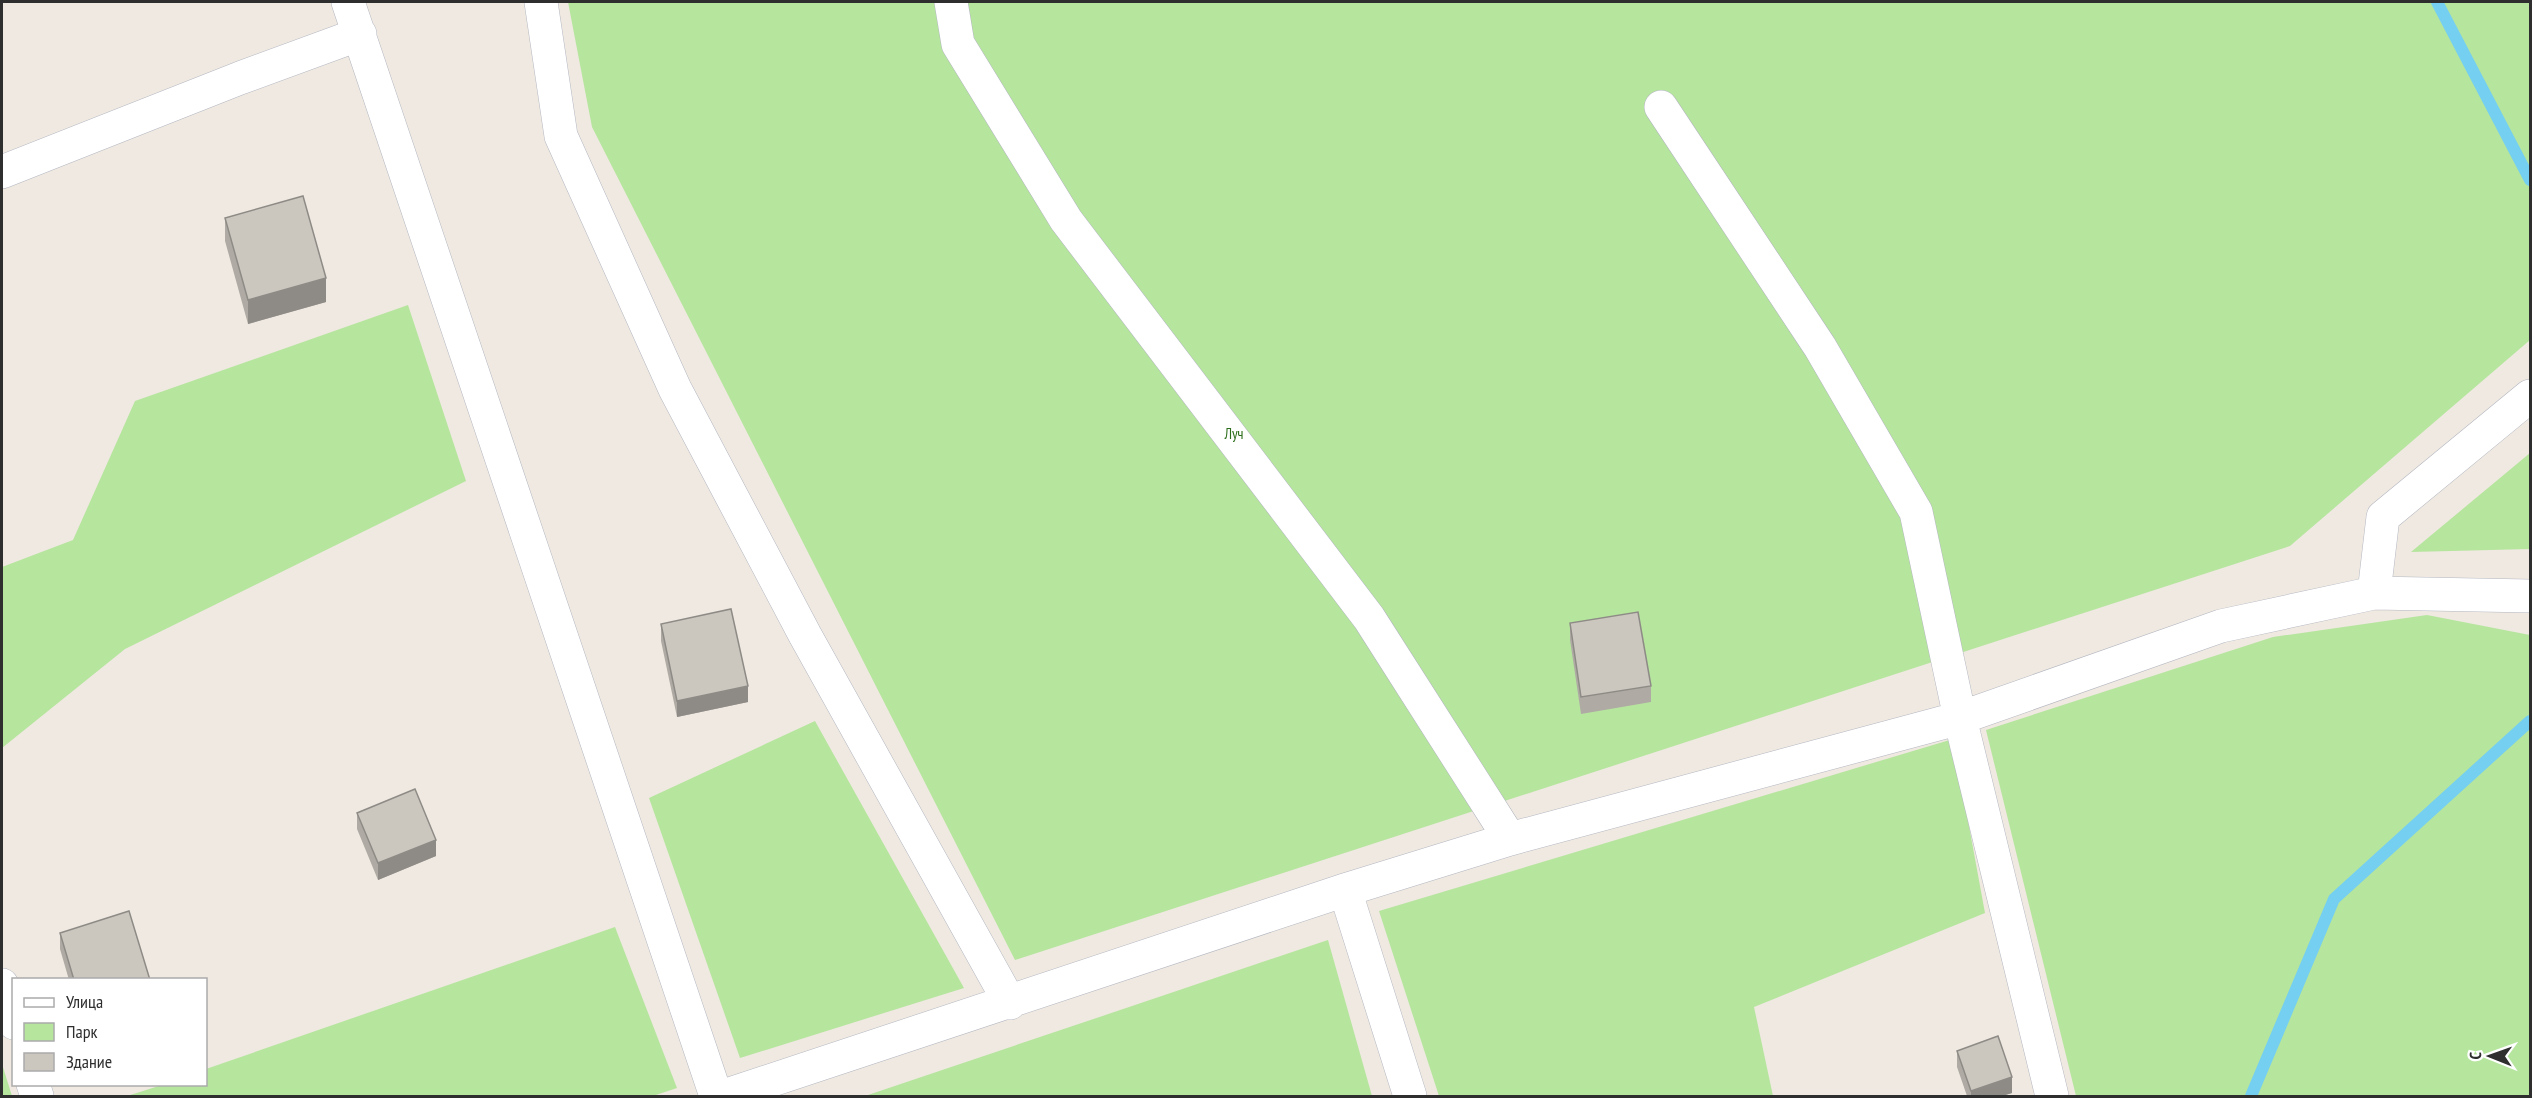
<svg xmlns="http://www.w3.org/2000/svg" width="2532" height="1098" font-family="'PT Sans Narrow',sans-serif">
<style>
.green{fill:#b6e59e}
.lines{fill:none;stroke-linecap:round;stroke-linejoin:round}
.stream{stroke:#75cff0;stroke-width:12}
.minor-casing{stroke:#b4b7c1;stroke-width:34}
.minor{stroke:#fff;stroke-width:33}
.wall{fill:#afaba4}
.shaded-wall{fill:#8e8b86}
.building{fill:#cbc7bf;stroke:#8e8b86;stroke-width:1.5}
.labels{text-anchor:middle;stroke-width:4.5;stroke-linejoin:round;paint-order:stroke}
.park-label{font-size:15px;fill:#2c6e1b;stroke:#fff}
</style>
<rect width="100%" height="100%" fill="#efe9e1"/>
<path class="green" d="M568 2H2530V340L2290 546 1015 960 592 127Z
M408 305 466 481 125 649 2 748V567L73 540 135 401Z
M2530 453V549L2411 552Z
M2427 615 2530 635V1096H2076L1986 730 2273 637Z
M815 721 964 988 740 1058 649 798Z
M1953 739 1985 913 1754 1007 1773 1096H1439L1379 911Z
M615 927 677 1088 653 1096H127L162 1085 206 1084V1069Z
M1328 940 1372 1096H865Z
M2 1064 12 1096H2Z"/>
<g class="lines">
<path class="stream" d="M2437 2 2530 180
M2251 1096 2334 899 2530 721"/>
<g class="minor-casing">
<path id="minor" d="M348 2 716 1096
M541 2 561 136 675 389 805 635 1010 1003
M951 2 958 44 1066 220 1369 618 1510 839
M1661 107 1820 347 1916 512 1960 718 2052 1096
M2 172 240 78 360 34
M2374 593 2383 517 2530 396
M1345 890 1410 1096
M2 985 14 1023
M33 1084 37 1096
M724 1096 1345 890 1510 839 1960 718 2221 626 2374 593 2530 596"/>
</g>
<use href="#minor" class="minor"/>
</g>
<path class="wall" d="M225 218 326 302 248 324 225 241Z
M1570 623 1651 686V702L1581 714 1570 640Z
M661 624 748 702 677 717 661 641Z
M357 813 436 856 378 880 357 829Z
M60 933 150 980H69L60 949Z
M1957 1051 2012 1093 2002 1096H1967L1957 1067Z"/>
<path class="shaded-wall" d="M326 278V302L248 324V300Z
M748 686V702L677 717V701Z
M436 840V856L378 880V863Z
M2012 1077V1093L2002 1096H1971V1091Z"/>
<path class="building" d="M303 196 326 278 248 300 225 218Z
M731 609 748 686 677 701 661 624Z
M1638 612 1651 686 1581 697 1570 623Z
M415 789 436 840 378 863 357 813Z
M129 911 150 980H74L60 933Z
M1998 1036 2012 1077 1971 1091 1957 1051Z"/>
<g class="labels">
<g class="park-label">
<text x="1234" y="439">Луч</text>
</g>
</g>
<rect width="2532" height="1098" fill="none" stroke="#2e2e2e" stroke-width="6"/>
<rect x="12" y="978" width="195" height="108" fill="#ffffff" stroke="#ababab" stroke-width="1.5"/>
<rect x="24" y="998" width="30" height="9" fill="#ffffff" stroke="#ababab" stroke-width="1.5"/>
<text x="66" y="1008" font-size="18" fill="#2e2e2e">Улица</text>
<rect x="24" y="1023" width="30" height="18" fill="#b6e59e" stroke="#ababab" stroke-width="1.5"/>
<text x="66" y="1038" font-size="18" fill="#2e2e2e">Парк</text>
<rect x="24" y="1053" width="30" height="18" fill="#cbc7bf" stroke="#ababab" stroke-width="1.5"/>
<text x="66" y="1068" font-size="18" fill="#2e2e2e">Здание</text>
<g transform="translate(2490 1056) rotate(271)" stroke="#ffffff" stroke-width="4.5" paint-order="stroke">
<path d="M0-4.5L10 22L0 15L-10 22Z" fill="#2e2e2e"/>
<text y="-9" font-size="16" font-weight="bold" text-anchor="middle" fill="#2e2e2e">С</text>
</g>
</svg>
